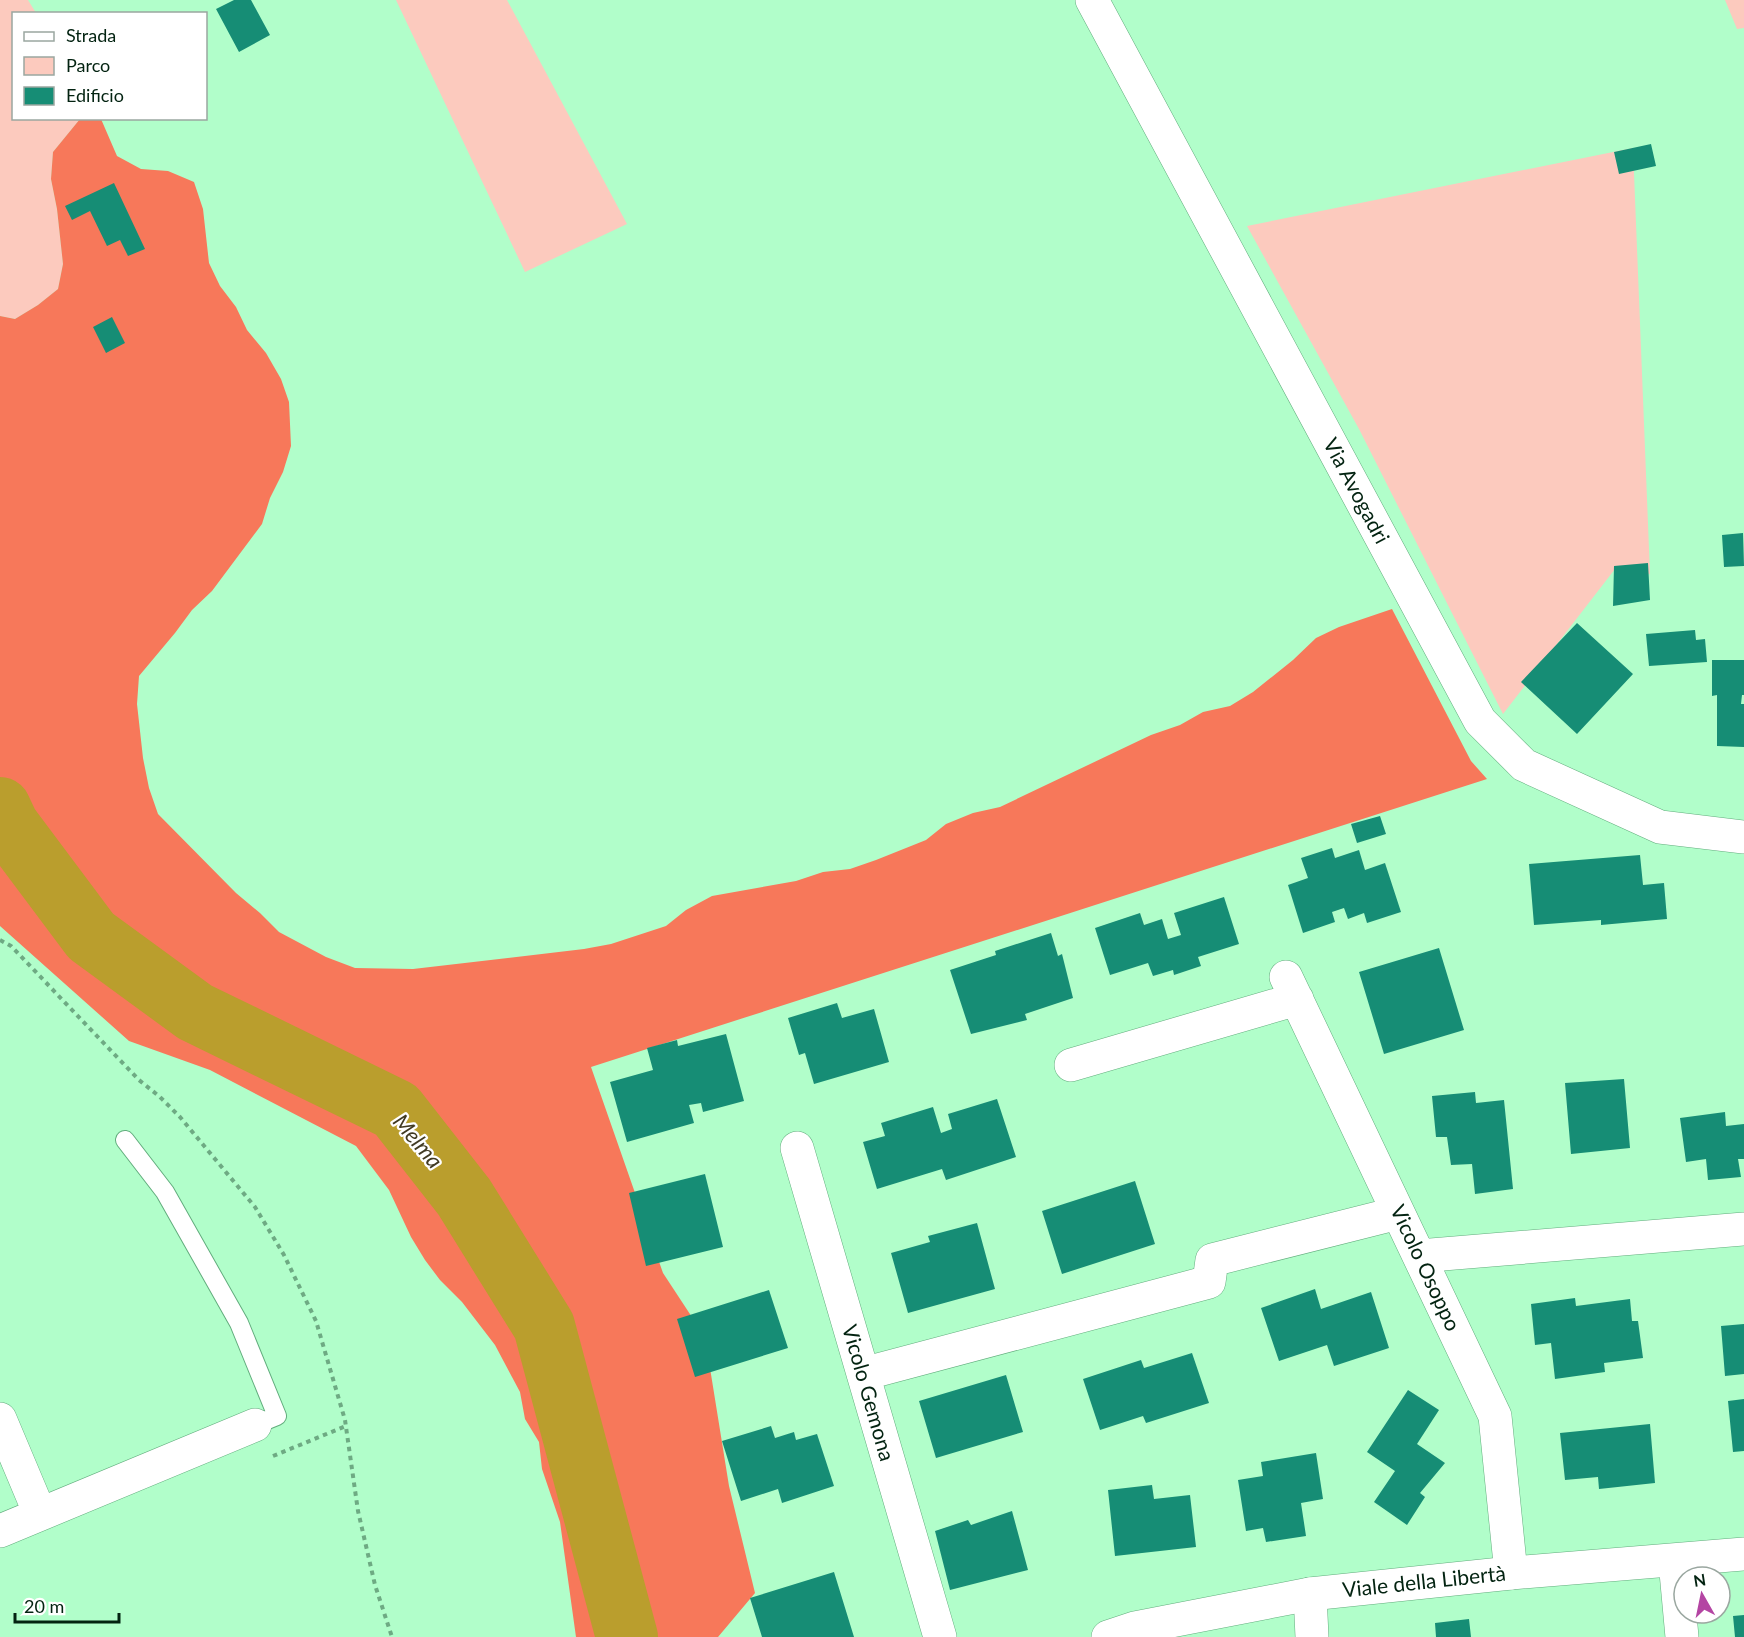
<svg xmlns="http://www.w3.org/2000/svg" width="1744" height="1637" font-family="Lato,sans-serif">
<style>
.green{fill:#fccabe}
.forest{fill:#f7785a}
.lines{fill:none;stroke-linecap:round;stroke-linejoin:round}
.river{stroke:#ba9e2d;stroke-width:62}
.building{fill:#168d75}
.service-casing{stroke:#62ad7d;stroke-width:20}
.minor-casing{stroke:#62ad7d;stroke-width:34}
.tertiary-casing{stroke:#62ad7d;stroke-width:34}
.path{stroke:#6eaa83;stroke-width:4;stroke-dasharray:4.5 4.5;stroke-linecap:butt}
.service{stroke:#fff;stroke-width:18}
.minor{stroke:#fff;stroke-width:33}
.tertiary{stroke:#fff;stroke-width:33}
.labels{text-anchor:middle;stroke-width:4.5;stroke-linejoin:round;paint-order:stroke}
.street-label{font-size:21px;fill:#032311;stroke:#fff}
.water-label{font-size:22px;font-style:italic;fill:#413a23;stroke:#fff}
</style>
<rect width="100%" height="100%" fill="#b1feca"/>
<path class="green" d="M0 0H28L36 13 14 14V118L80 119 53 152 51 179 57 209 63 264 58 289 38 305 15 319 0 316Z
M396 0H507L627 224 525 272Z
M1725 0H1744V28L1737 29Z
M1633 148 1650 574 1615 569 1503 714 1359 429 1247 226Z"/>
<path class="forest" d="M80 119H101L117 156 141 169 168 171 194 182 203 209 209 263 220 286 236 307 247 330 266 353 281 379 289 402 291 446 283 472 270 498 262 524 212 591 192 610 175 633 139 676 137 704 143 758 149 788 158 814 236 893 260 913 279 932 326 957 355 968 413 969 584 949 611 944 666 926 686 910 712 896 796 881 823 872 850 869 876 860 926 840 946 824 973 813 1000 807 1151 735 1180 725 1203 712 1230 706 1253 692 1293 660 1316 638 1339 627 1392 609 1471 761 1487 779 591 1067 663 1273 705 1337 729 1486 755 1593 718 1637H576L560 1522 542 1469 539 1442 525 1419 520 1392 495 1345 462 1302 440 1280 425 1260 411 1237 389 1190 356 1146 210 1070 129 1041 0 926V316L15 319 38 305 58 289 63 264 57 209 51 179 53 152Z"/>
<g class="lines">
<path class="river" d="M0 808 8 825 91 936 195 1012 396 1110 464 1197 544 1326 627 1637"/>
</g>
<path class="building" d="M234 0H251L270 35 239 52 216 9Z
M1651 144 1656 166 1619 174 1614 152Z
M114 183 145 249 128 256 120 240 107 246 90 211 72 220 65 206Z
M112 317 125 343 106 353 93 327Z
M1743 533 1744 566 1724 567 1722 535Z
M1648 563 1650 600 1613 606 1614 566Z
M1577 623 1633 674 1577 734 1521 682Z
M1695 630 1696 640 1705 639 1707 662 1649 666 1646 634Z
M1712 660H1744V695H1742L1741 704H1744V747L1717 746V695L1712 696Z
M1380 816 1386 834 1357 843 1351 824Z
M1332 848 1335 858 1359 850 1365 870 1385 863 1401 912 1367 923 1364 913 1348 919 1344 908 1332 912 1335 922 1303 933 1288 885 1308 878 1301 858Z
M1640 855 1643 885 1664 883 1667 919 1601 925V920L1534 925 1529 864Z
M1224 897 1239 944 1198 957 1201 966 1174 975 1173 970 1153 976 1148 963 1110 975 1095 928 1140 913 1144 925 1162 919 1168 939 1181 935 1174 913Z
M1051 933 1058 956 1062 954 1073 998 1025 1014 1027 1020 971 1034 950 970 996 955 995 951Z
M1439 948 1464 1030 1384 1054 1359 972Z
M837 1003 842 1018 874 1009 889 1062 814 1084 805 1053 799 1055 788 1018Z
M726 1034 744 1101 703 1112 701 1103 689 1105 694 1123 627 1142 610 1082 653 1070 647 1048 677 1040 678 1046Z
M1624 1079 1630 1148 1571 1154 1565 1083Z
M1475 1092 1476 1103 1504 1100 1513 1189 1475 1194 1472 1164 1451 1165 1447 1137H1436L1432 1096Z
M997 1099 1016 1157 946 1180 942 1169 877 1189 863 1142 885 1136 881 1123 933 1107 941 1133 952 1129 948 1114Z
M1725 1112 1726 1126 1744 1124V1159H1738L1741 1177 1708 1180 1706 1159 1686 1162 1680 1118Z
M705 1174 723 1247 646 1266 629 1193Z
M1135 1181 1155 1244 1062 1274 1042 1211Z
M977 1223 995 1289 908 1313 891 1253 930 1242 928 1236Z
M1315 1289 1321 1309 1371 1292 1389 1348 1334 1366 1327 1345 1279 1361 1261 1308Z
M769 1290 788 1348 695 1377 677 1319Z
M1575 1298 1576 1306 1630 1299 1632 1321H1638L1643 1358 1604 1363 1605 1372 1555 1379 1551 1343 1535 1345 1531 1304Z
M1744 1324V1374L1725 1376 1721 1326Z
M1192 1353 1209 1403 1146 1423 1143 1416 1100 1430 1083 1379 1141 1360 1144 1368Z
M1006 1375 1023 1432 936 1458 919 1401Z
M1408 1390 1439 1410 1417 1444 1445 1463 1420 1493 1425 1497 1407 1525 1374 1502 1395 1471 1367 1452Z
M1744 1399V1451L1733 1452 1728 1401Z
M1650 1424 1655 1483 1599 1489 1598 1477 1565 1480 1560 1433Z
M771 1426 775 1438 794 1432 796 1440 817 1434 834 1486 782 1503 778 1489 741 1501 722 1441Z
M1316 1453 1323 1499 1301 1503 1306 1536 1266 1542 1263 1528 1246 1531 1238 1480 1263 1476 1261 1462Z
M1152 1485 1154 1499 1190 1495 1196 1547 1115 1556 1108 1490Z
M1012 1511 1028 1570 950 1590 935 1531 968 1520 971 1525Z
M834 1572 854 1637H762L750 1598Z
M1744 1615V1637H1735L1733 1616Z
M1469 1619 1471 1637H1436L1435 1623Z"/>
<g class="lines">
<g class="service-casing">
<path id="service" d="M125 1140 165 1192 239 1323 277 1416 255 1425"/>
</g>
<g class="minor-casing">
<path id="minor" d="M1092 0 1480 721 1524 765 1660 827 1744 837
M1286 977 1495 1416 1511 1573
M1071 1065 1297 999
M797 1148 940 1637
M1419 1256 1744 1229
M863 1374 1209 1282 1212 1260 1398 1213
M0 1419 40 1514
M0 1531 255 1425
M1675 1561 1682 1637
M1310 1594 1312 1637"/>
</g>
<g class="tertiary-casing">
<path id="tertiary" d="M1108 1637 1135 1628 1310 1594 1511 1573 1744 1554"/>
</g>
<path class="path" d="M0 940 11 946 139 1080 160 1097 180 1117 255 1207 284 1255 316 1321 345 1420 358 1511 375 1585 392 1637
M273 1456 346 1426"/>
<use href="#service" class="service"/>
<use href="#minor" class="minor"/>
<use href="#tertiary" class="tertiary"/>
</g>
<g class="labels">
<g class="street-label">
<text transform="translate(1356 491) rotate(62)" y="7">Via Avogadri</text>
<text transform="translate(1425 1268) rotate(65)" y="7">Vicolo Osoppo</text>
<text transform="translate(868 1393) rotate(74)" y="7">Vicolo Gemona</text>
<text transform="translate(1424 1582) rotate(-6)" y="7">Viale della Libertà</text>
</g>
<g class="water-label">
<text transform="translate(418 1141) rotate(50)" y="8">Melma</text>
</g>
</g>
<rect x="12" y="12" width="195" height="108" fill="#ffffff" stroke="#9aa7a0" stroke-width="1.5"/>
<rect x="24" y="32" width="30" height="9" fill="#ffffff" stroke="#9aa7a0" stroke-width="1.5"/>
<text x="66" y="42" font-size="18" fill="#032311">Strada</text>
<rect x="24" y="57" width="30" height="18" fill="#fccabe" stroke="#9aa7a0" stroke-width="1.5"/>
<text x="66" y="72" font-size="18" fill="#032311">Parco</text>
<rect x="24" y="87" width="30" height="18" fill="#168d75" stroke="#9aa7a0" stroke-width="1.5"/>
<text x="66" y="102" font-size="18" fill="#032311">Edificio</text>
<g transform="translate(1702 1595) rotate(351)"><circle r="28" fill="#ffffff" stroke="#9aa7a0" stroke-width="1.5"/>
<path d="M0-4.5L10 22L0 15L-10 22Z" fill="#b445a3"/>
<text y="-9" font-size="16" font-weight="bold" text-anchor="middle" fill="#032311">N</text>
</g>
<path d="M15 1613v9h104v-9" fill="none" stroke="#032311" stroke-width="3"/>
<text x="24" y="1613" font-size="18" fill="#032311" stroke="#ffffff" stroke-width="4.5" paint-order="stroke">20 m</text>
</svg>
